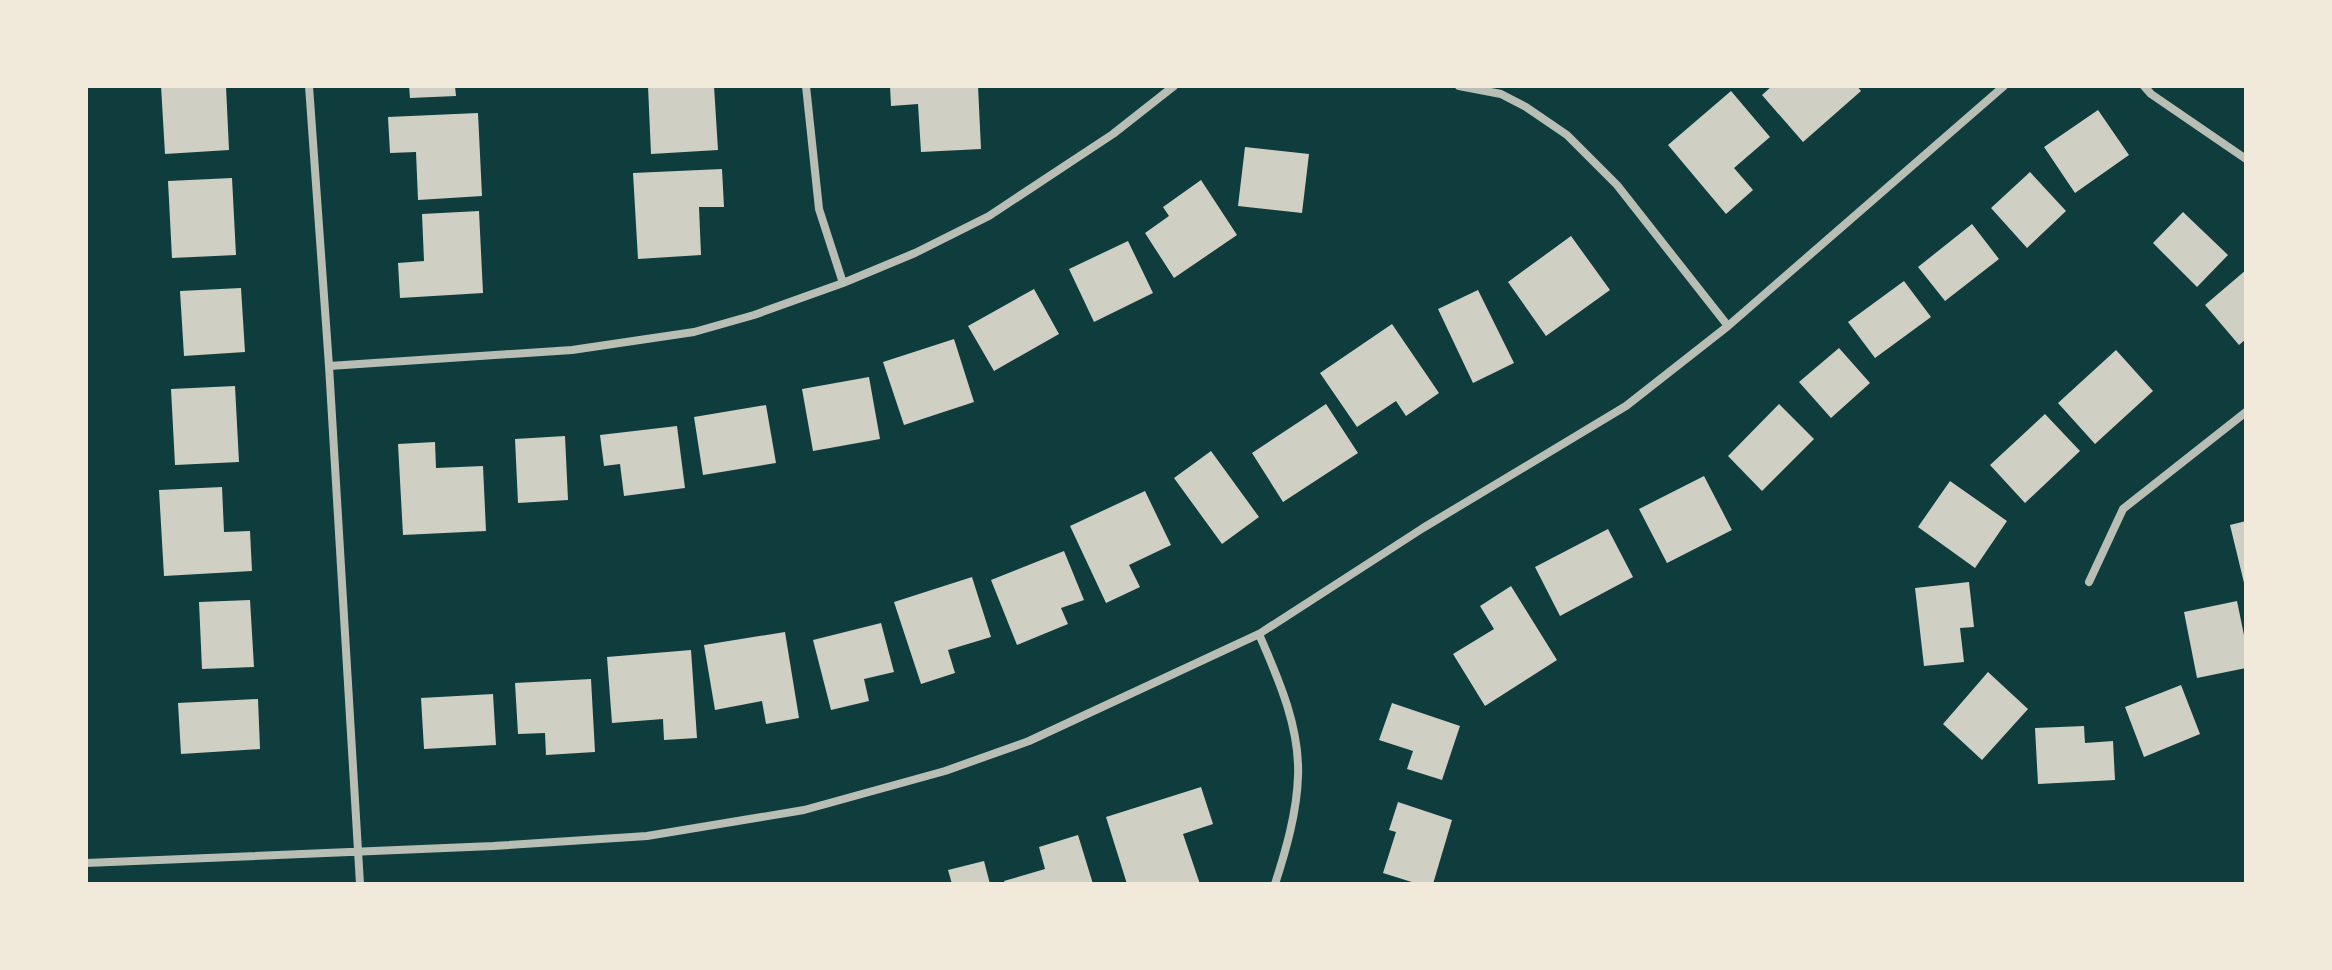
<svg xmlns="http://www.w3.org/2000/svg" width="2332" height="970" font-family="Quicksand,sans-serif">
<style>
.building{fill:#cfcfc3}
.lines{fill:none;stroke-linecap:round;stroke-linejoin:round}
.minor{stroke:#b8beb3;stroke-width:8}
</style>
<rect width="100%" height="100%" fill="#0f3d3e"/>
<path class="building" d="M161 86H226L229 150 165 154Z
M409 86H455L456 96 410 98Z
M648 86H714L718 150 651 154Z
M890 86H978L981 149 921 152 918 104 891 106Z
M1772 86H1857L1861 91 1803 142 1762 95Z
M1731 91 1770 137 1734 168 1753 190 1726 214 1668 145Z
M2098 110 2129 155 2075 193 2044 147Z
M478 113 482 196 418 200 416 152 390 153 388 117Z
M1245 147 1309 154 1302 213 1238 206Z
M722 169 724 207H699L701 255 638 259 633 173Z
M2030 172 2066 211 2027 248 1991 208Z
M232 178 236 255 172 258 168 181Z
M1201 180 1237 235 1174 278 1145 233 1169 216 1163 207Z
M479 211 483 293 400 298 398 263 424 261 422 214Z
M2183 212 2228 255 2197 287 2153 243Z
M1972 224 1999 259 1945 301 1918 267Z
M1571 236 1610 290 1546 336 1508 282Z
M1128 241 1153 293 1094 322 1069 269Z
M2246 270V339L2239 345 2205 305Z
M1904 281 1931 317 1875 358 1848 322Z
M241 288 245 352 184 356 180 291Z
M1034 289 1059 334 994 371 968 326Z
M1478 290 1514 363 1473 383 1438 309Z
M1392 324 1439 393 1406 416 1396 401 1357 427 1320 373Z
M954 339 974 402 904 425 883 362Z
M1839 348 1870 383 1831 418 1799 382Z
M2116 350 2153 391 2095 444 2058 403Z
M869 377 880 439 813 451 802 389Z
M235 386 239 462 175 465 171 389Z
M1326 404 1358 453 1283 502 1252 453Z
M1779 404 1814 439 1762 491 1728 456Z
M766 405 776 463 703 475 694 417Z
M2045 414 2080 451 2025 503 1990 465Z
M677 426 685 488 624 496 620 464 604 466 600 435Z
M565 436 568 500 518 503 515 439Z
M435 442 436 468 483 466 486 531 403 535 398 444Z
M1211 451 1259 517 1222 544 1174 478Z
M1704 476 1732 530 1667 563 1639 509Z
M1950 481 2007 521 1975 568 1918 527Z
M222 487 224 532 250 531 252 571 164 576 159 490Z
M1145 491 1171 545 1129 565 1140 587 1106 603 1070 526Z
M2246 521V587H2245L2230 525Z
M1608 529 1633 577 1560 616 1535 567Z
M1064 551 1084 600 1061 608 1068 624 1017 645 991 580Z
M972 577 991 637 948 650 955 673 921 684 894 602Z
M1969 582 1974 627 1960 628 1964 662 1924 666 1915 588Z
M1511 586 1557 660 1485 706 1453 654 1494 629 1480 606Z
M250 600 254 667 202 669 199 602Z
M2237 601 2246 645V668L2197 678 2184 612Z
M881 623 894 672 864 679 869 701 831 710 813 640Z
M785 632 799 718 766 724 762 701 715 710 704 645Z
M691 650 697 738 664 740 663 719 612 723 607 657Z
M1988 672 2028 709 1982 760 1943 724Z
M591 679 595 752 546 755 545 733 518 734 515 683Z
M2181 685 2200 734 2144 757 2125 707Z
M493 694 496 745 424 749 421 698Z
M258 699 260 749 181 754 178 703Z
M1392 703 1460 726 1442 780 1407 769 1413 751 1379 740Z
M2084 726 2085 743 2113 741 2115 780 2038 784 2035 728Z
M1201 787 1213 824 1183 834 1200 884H1127L1106 817Z
M1398 802 1452 820 1433 884H1418L1383 873 1396 832 1389 830Z
M1078 835 1093 884H1005L1004 881 1045 869 1039 847Z
M984 861 990 884H952L948 870Z"/>
<g class="lines">
<path class="minor" d="M309 86 329 366 360 884
M806 86 819 209 843 283
M1459 86 1501 94 1526 107 1567 135 1617 185 1728 326
M2144 86 2151 94 2246 159
M329 366 572 350 694 332 754 315 843 283 915 253 989 216 1113 134 1174 86
M2089 582 2123 509 2246 412
M1259 634C1278 678 1300 727 1298 776 1297 812 1286 850 1275 884
M86 863 493 846 647 836 804 810 945 771 1029 741 1259 634 1423 528 1626 406 1728 326 2004 86"/>
</g>
<rect width="2332" height="970" fill="none" stroke="#f1e9da" stroke-width="176"/>
</svg>
